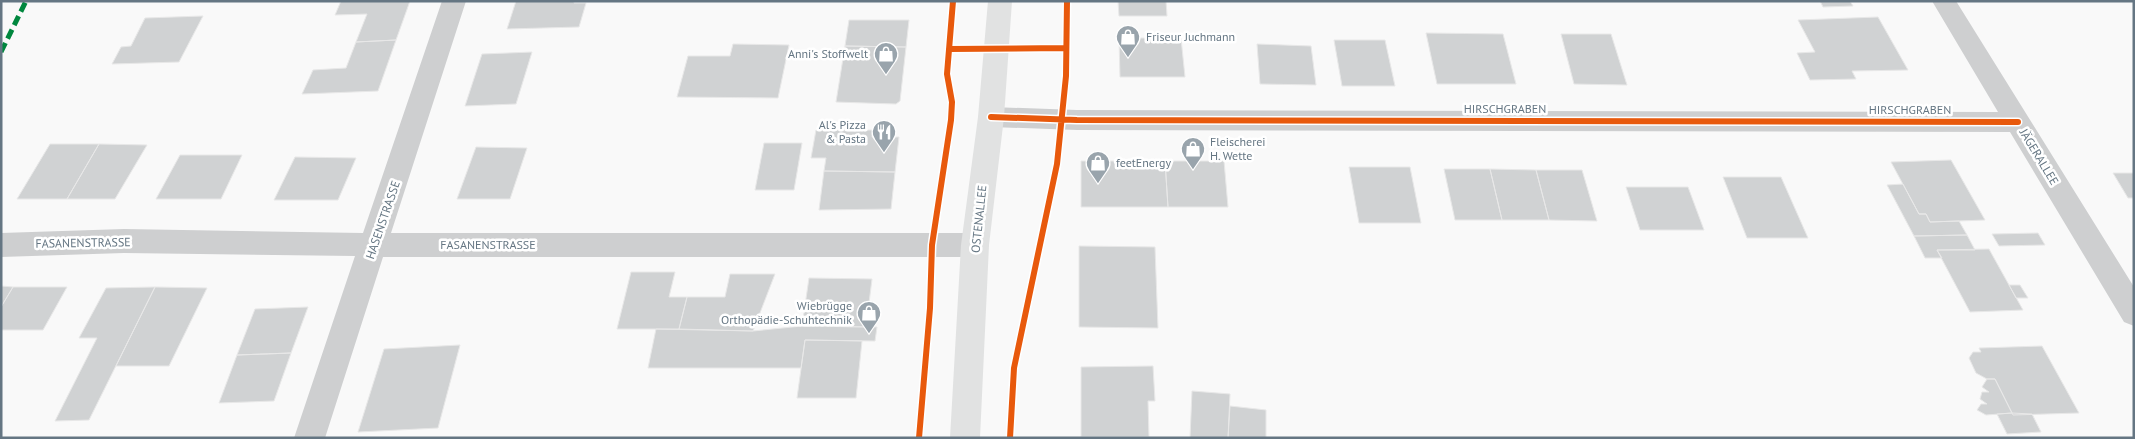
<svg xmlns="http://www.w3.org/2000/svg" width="2135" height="439" font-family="'PT Sans',sans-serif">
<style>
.building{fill:#d0d2d3;stroke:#e8e8e8}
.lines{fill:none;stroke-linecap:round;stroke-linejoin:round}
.minor{fill:#cecfd0;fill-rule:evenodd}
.secondary{fill:#e1e2e2;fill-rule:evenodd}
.quiet{stroke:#00873e;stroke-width:5;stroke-dasharray:10 5;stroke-linecap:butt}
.cycleway-casing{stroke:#fff;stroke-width:9}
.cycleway{stroke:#e8590c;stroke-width:6}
.labels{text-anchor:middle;stroke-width:5;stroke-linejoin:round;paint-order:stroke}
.poi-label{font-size:12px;fill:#657683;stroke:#fff;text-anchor:start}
.street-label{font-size:12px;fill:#657683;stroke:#fff}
</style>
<rect width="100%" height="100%" fill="#f9f9f9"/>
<path class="building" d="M341 1H410L396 40 356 42 367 14 335 15Z
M516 1H574V3H586L579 27 507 29Z
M1118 1H1166L1167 16H1119Z
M1820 1H1850L1853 6 1823 7Z
M203 16 179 62 112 64 121 47 131 46 145 18Z
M1878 17 1908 70 1852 71 1856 79 1810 80 1797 53 1815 52 1798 20Z
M849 20H909L906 47 845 46Z
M1426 33 1503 34 1516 84H1437Z
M1561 34H1611L1627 85 1574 84Z
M1119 38H1181L1185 77H1120Z
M396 40 378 91 302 94 313 70 346 68 356 42Z
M1334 40H1385L1395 86H1342Z
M733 44 789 45 778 98 677 97 688 56H730Z
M1257 44 1311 46 1316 85 1260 84Z
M845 46 906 47 900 101 896 104 836 102Z
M532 52 516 104 465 106 482 54Z
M816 130H873L872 137H899L895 172 824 171 826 158H811Z
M764 143H802L794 190H755Z
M50 144H99L67 199H17Z
M99 144 147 145 115 199H67Z
M476 147 527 148 510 199H457Z
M180 155H242L221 199H156Z
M295 157 356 158 338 200H274Z
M1951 160 1985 220 1930 222 1926 214H1919L1891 162Z
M1081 161H1165L1168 207H1081Z
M1165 161H1224L1228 207H1168Z
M1349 167H1410L1421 223H1359Z
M1444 169H1490L1502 220H1455Z
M1490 169 1536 170 1549 220H1502Z
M1536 170H1582L1597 221 1549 220Z
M824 171 895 172 891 209 819 210Z
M2113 173H2134V198H2128Z
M1723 177H1781L1808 238H1747Z
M1903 184 1919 214H1926L1930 222 1959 221 1967 235 1914 236 1887 185Z
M1626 187H1688L1704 230H1640Z
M2038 233 2045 245 1999 246 1992 234Z
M1967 235 1975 250H1937L1942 258H1925L1914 236Z
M1079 246 1155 247 1158 328 1079 327Z
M1989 249 2009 285 2023 310 1970 312 1937 250Z
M631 272H675L669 297H687L679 329H617Z
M730 274H775L753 331 679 329 687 297H725Z
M809 278 872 279 866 327 802 326Z
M2009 285H2020L2028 298H2016Z
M1 286 13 287 1 307Z
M13 287H67L43 330H1V307Z
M155 287 207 288 169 366H116Z
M155 287 89 420 55 421 97 338H79L106 288Z
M308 307 291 353 237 355 255 309Z
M802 326 877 327 875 341 805 340 801 368H648L656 329 753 331Z
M805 340 862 341 856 398H797Z
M460 345 438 428 358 432 384 349Z
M2042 346 2079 413 2013 415 1995 379H1987L1976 373 1969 358 1973 352H1981L1979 348Z
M291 353 274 401 219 403 237 355Z
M1153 366 1155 401H1148L1149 437H1081V367Z
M1987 379H1995L2012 413 1986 415 1977 410 1981 404H1987L1980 399 1982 392H1989L1982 387Z
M1192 391 1230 394 1228 438H1190Z
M1230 406 1266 410V438H1228Z
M2012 413 2032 414 2041 432 2007 434 1997 414Z
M1081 437H1149V438H1081Z"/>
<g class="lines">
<path class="minor" d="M442 1H466L391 233H975L985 237 989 245 985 253 975 257H383L325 438H294L355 256 124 253 1 257V233L124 229 363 233Z
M1932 1H1956L2134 287V326L2124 322 2010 132 1077 130 991 127 982 124 978 117 982 110 991 107 1077 110 1998 112Z"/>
<path class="secondary" d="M988 1H1012L1004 117 989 245 980 438H950L961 245 978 117Z"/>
<path class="quiet" d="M1 52 26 1"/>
<g class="cycleway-casing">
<path id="cycleway" d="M949 49 1066 48
M991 117 1077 120 2018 122
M919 438 930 308 932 245 951 120 952 102 947 74 953 1
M1010 438 1014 368 1057 164 1066 76 1067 1"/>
</g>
<use href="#cycleway" class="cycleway"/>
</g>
<defs>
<g id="shop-pin" transform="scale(1.25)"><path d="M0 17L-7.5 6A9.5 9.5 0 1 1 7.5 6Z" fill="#99a4ac" stroke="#fff"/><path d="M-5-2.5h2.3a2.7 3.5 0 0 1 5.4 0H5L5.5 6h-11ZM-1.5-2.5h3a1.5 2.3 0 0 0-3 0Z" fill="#fff"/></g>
<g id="restaurant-pin" transform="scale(1.25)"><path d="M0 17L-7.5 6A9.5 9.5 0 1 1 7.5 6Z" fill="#99a4ac" stroke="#fff"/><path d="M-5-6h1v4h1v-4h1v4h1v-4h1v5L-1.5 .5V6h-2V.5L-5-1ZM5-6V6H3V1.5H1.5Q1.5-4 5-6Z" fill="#fff"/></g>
</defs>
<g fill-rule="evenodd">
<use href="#shop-pin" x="1128" y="37"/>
<use href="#shop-pin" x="886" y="54"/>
<use href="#restaurant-pin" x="884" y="132"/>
<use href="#shop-pin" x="1193" y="149"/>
<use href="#shop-pin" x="1098" y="163"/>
<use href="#shop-pin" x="869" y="313"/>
</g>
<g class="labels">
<g class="poi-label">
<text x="1146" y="41">Friseur Juchmann</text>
<text x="868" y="58" text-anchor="end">Anni's Stoffwelt</text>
<text x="866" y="129" text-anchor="end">Al's Pizza<tspan x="866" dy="14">&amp; Pasta</tspan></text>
<text x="1210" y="146">Fleischerei<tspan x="1210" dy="14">H. Wette</tspan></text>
<text x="1116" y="167">feetEnergy</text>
<text x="852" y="310" text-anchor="end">Wiebrügge<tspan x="852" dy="14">Orthopädie-Schuhtechnik</tspan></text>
</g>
<g class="street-label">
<text x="1505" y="113">HIRSCHGRABEN</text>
<text x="1910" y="114">HIRSCHGRABEN</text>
<text transform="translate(2039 157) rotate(59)" y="4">JÄGERALLEE</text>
<text transform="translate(979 219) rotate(-84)" y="4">OSTENALLEE</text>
<text transform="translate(383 220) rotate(-71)" y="4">HASENSTRASSE</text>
<text transform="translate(83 243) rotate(-1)" y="4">FASANENSTRASSE</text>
<text x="488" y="249">FASANENSTRASSE</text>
</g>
</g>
<rect width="2135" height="439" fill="none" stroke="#657683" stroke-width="5"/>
</svg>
